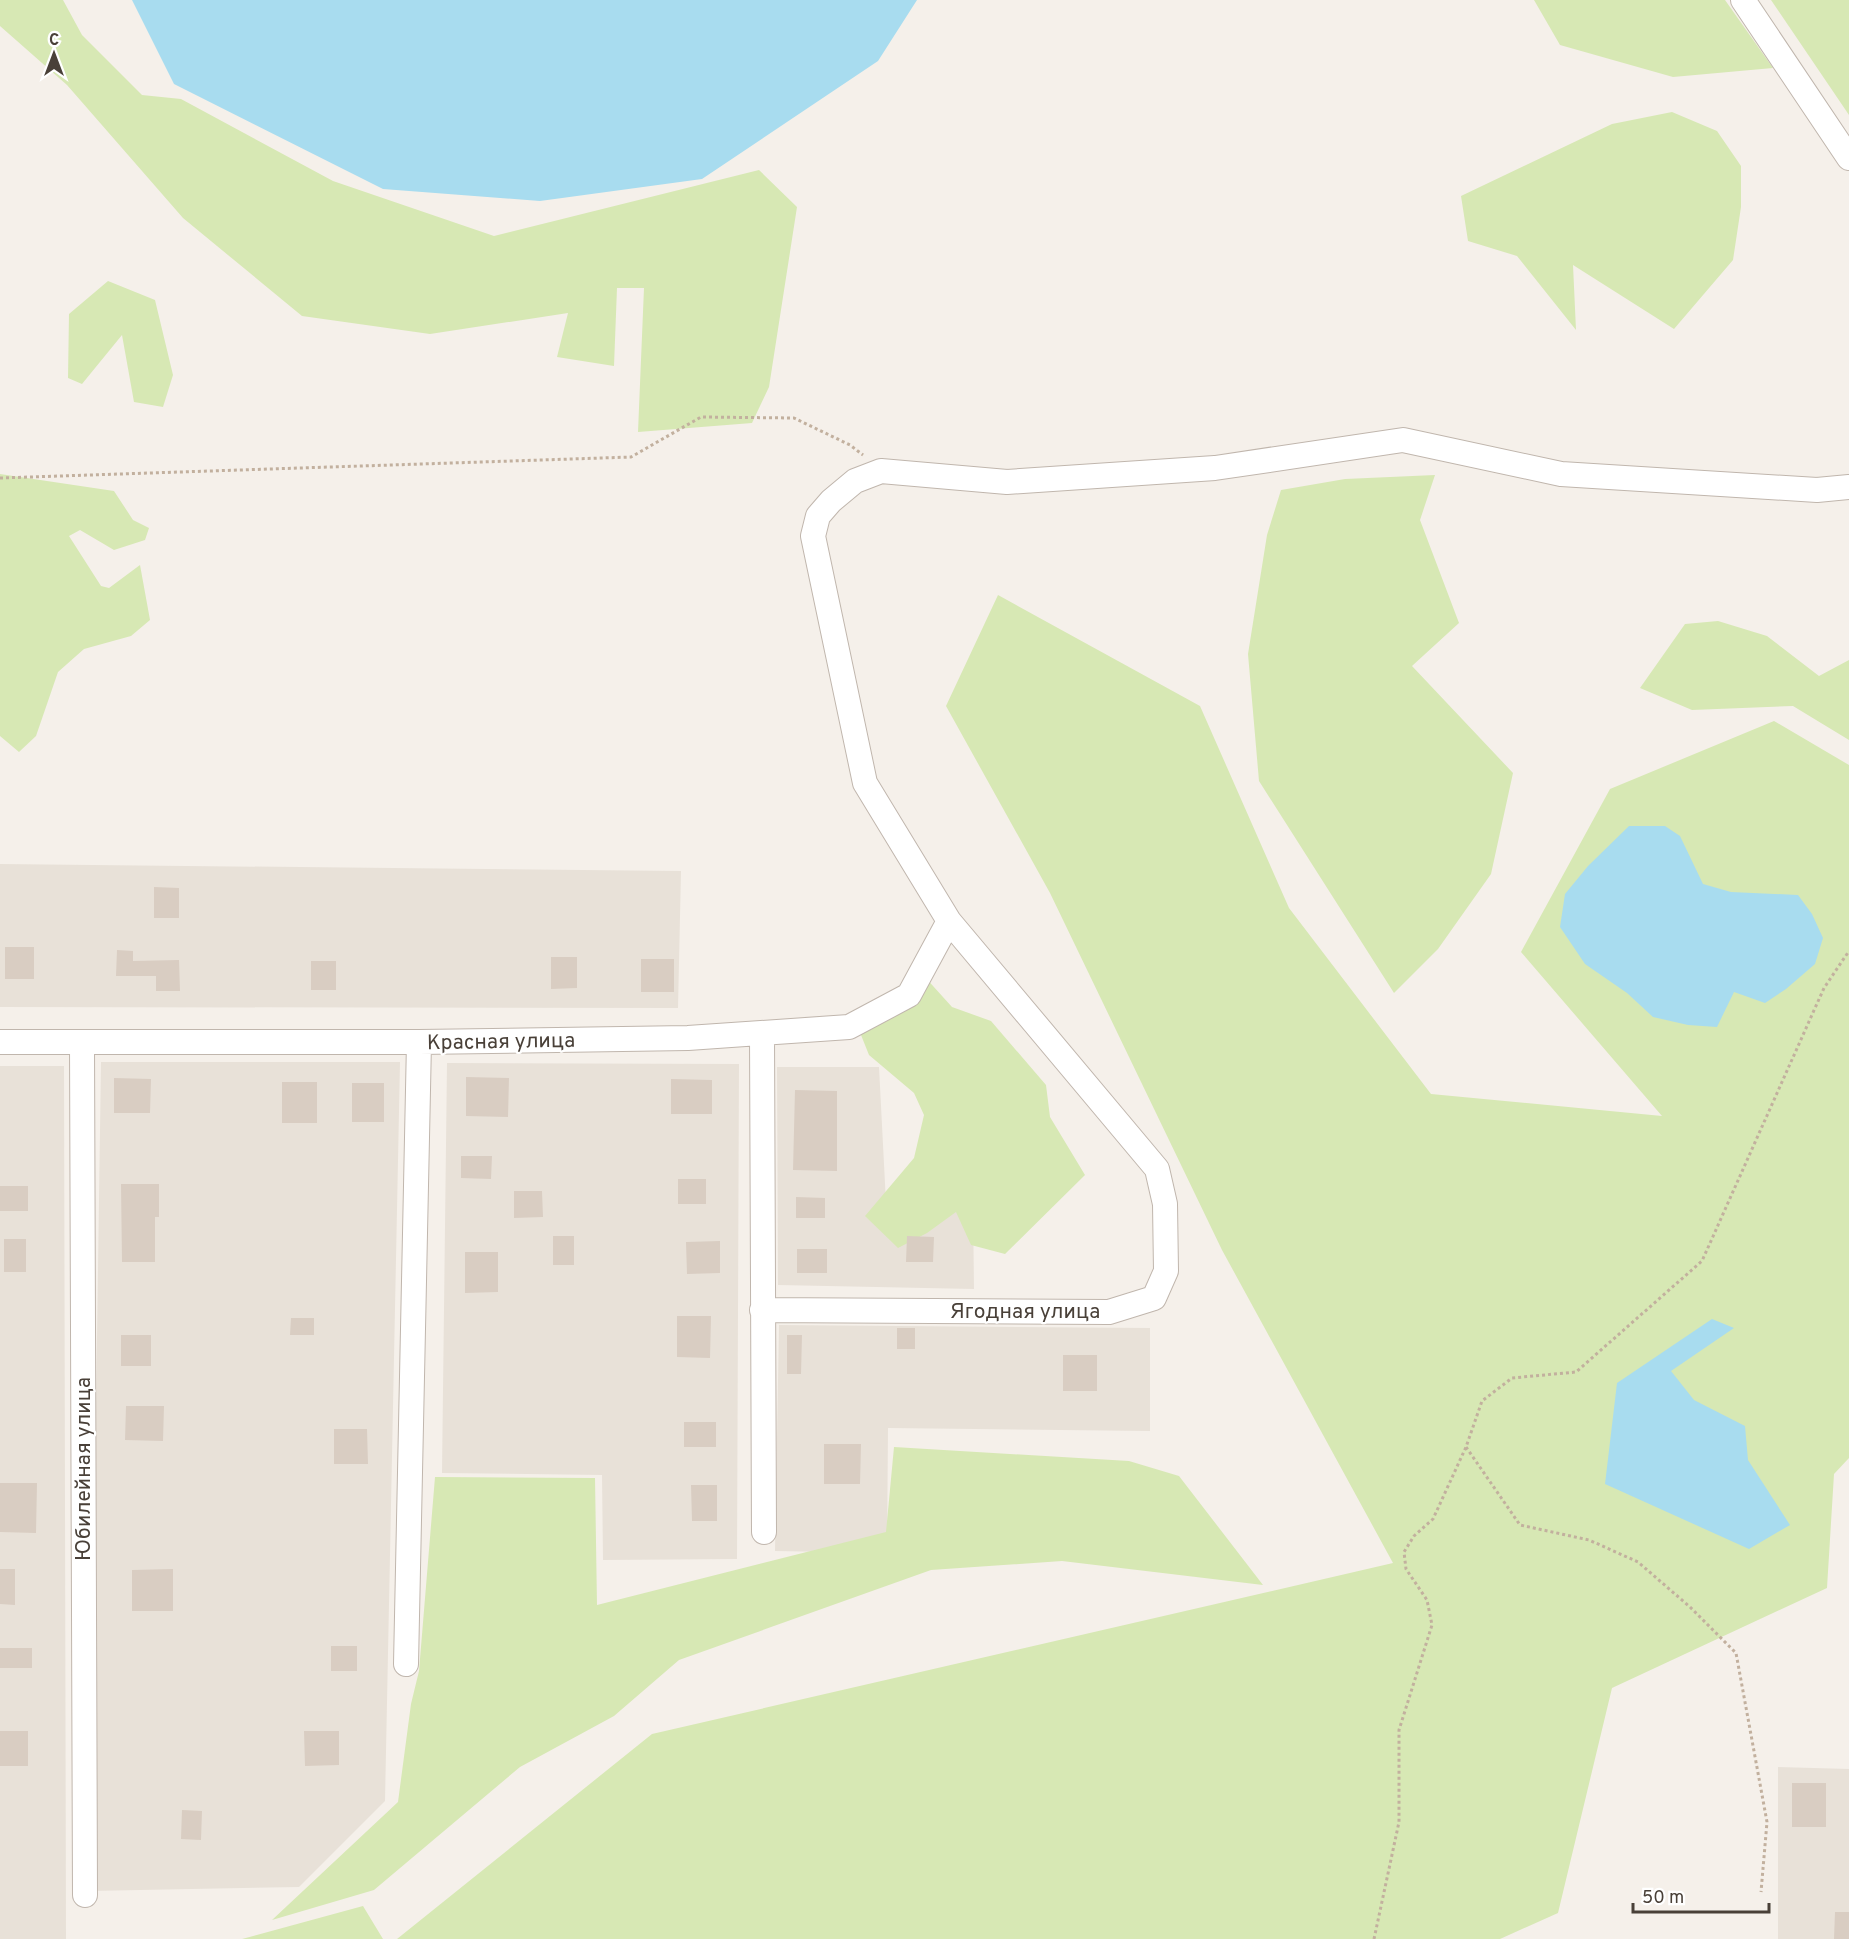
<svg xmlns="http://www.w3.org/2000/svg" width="1849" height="1939" font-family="Overpass,sans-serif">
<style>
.residential{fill:#e8e1d8}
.green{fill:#d7e8b4}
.water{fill:#a8dcef}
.building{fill:#d9cdc2}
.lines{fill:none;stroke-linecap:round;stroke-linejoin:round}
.minor-casing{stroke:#c0b6ad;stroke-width:26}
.path{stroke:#c2b09e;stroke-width:3;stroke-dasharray:3 3;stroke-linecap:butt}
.minor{stroke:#fff;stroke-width:24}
.labels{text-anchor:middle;stroke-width:4.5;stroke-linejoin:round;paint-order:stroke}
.street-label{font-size:21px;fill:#494038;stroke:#fff}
</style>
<rect width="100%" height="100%" fill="#f5f0ea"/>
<path class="residential" d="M0 864 681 871 678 1008 0 1007Z
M101 1062H400L385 1801 299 1887 89 1891Z
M447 1063 739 1064 737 1559 603 1560 602 1475 442 1473Z
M0 1066H64L66 1939H0Z
M777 1067H879L886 1203 973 1206 974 1289 778 1285Z
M779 1325 1150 1328V1431L888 1428 887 1553 775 1551Z
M1778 1767 1849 1769V1939H1778Z"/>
<path class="green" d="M0 0H63L82 35 142 95 181 99 333 181 494 236 759 170 797 207 769 387 752 423 638 432 644 288H617L614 366 557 357 568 313 430 334 302 316 183 218 67 85 0 26Z
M1534 0H1725L1773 68 1673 77 1560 45Z
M1771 0H1849V115Z
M1672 112 1717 131 1741 166V207L1733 260 1674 329 1573 265 1576 330 1517 256 1468 241 1461 196 1612 124Z
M108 281 155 300 173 375 163 407 134 402 122 335 82 384 68 378 69 314Z
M0 474 114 491 133 520 149 528 145 540 114 550 80 530 69 536 101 586 109 588 140 565 150 620 131 636 84 649 58 672 36 736 19 752 0 736Z
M1435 475 1420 520 1459 623 1412 666 1513 773 1491 874 1438 949 1394 993 1259 781 1248 654 1267 535 1281 490 1345 479Z
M998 595 1200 706 1289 908 1431 1094 1662 1116 1521 952 1610 789 1774 721 1849 765V1458L1834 1474 1827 1588 1612 1688 1558 1913 1500 1939H397L652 1734 1393 1563 1222 1250 1050 893 946 706Z
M1718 621 1767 636 1819 676 1849 660V740L1793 706 1692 710 1640 688 1685 624Z
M924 976 952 1007 991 1021 1046 1085 1050 1117 1085 1175 1005 1254 971 1245 956 1212 927 1233 898 1248 865 1216 914 1158 924 1115 914 1093 869 1055 859 1030Z
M894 1447 1129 1461 1179 1476 1263 1585 1062 1561 931 1570 679 1660 614 1716 520 1767 374 1890 272 1920 398 1802 411 1704 419 1671 435 1477 595 1478 597 1605 886 1532Z
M363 1906 383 1939H242Z"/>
<path class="water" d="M132 0H917L878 61 702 179 540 201 383 189 174 84Z
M1629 826H1665L1680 836 1703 884 1731 892 1798 895 1812 914 1823 938 1815 964 1786 989 1765 1003 1734 992 1717 1027 1688 1025 1653 1017 1627 993 1585 964 1560 927 1565 894 1588 866Z
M1712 1319 1734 1328 1671 1371 1694 1400 1745 1426 1748 1460 1790 1525 1749 1549 1605 1484 1617 1383Z"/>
<path class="building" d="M154 887 179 888V918H154Z
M5 947H34V979H5Z
M117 950 133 951V961L179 960 180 991H156V976H116Z
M551 957H577V988L551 989Z
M641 959H674V992H641Z
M311 961H336V990H311Z
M466 1077 509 1078 508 1117 466 1116Z
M114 1078 151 1079 150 1113H114Z
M671 1079 712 1080V1114H671Z
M282 1082H317V1123H282Z
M352 1083H384V1122H352Z
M795 1090 837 1091V1171L793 1170Z
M461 1156H492L491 1179 461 1178Z
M678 1179H706V1204H678Z
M121 1184H159V1217H155V1262H122Z
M0 1186H28V1211H0Z
M514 1191H542L543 1217 514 1218Z
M796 1197 825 1198V1218H796Z
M553 1236H574V1265H553Z
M907 1236 934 1237 933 1262H906Z
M4 1239H26V1272H4Z
M720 1241V1273L687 1274 686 1242Z
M797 1249H827V1273H797Z
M465 1252H498V1292L465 1293Z
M677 1316H711L710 1358 677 1357Z
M291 1318H314V1335H290Z
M897 1328H915V1349H897Z
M121 1335H151V1366H121Z
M787 1335H802L801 1374H787Z
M1063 1355H1097V1391H1063Z
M126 1406H164L163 1441 125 1440Z
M684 1422H716V1447H684Z
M334 1429H367L368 1464H334Z
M824 1444H861L860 1484H824Z
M0 1483H37L36 1533 0 1532Z
M691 1485H717V1521H692Z
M0 1569H15V1605L0 1604Z
M173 1569V1611H132V1570Z
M331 1646H357V1671H331Z
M0 1648H32V1668H0Z
M0 1731H28V1766H0Z
M304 1731H339V1765L305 1766Z
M1792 1783H1826V1827H1792Z
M182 1810 202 1811 201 1840 181 1839Z
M1835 1912H1849V1939H1834Z"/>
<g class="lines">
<g class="minor-casing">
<path id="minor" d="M1743 0 1849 158
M762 1034 764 1532
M0 1042H419L688 1038 849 1027 909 995 949 921
M82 1043 85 1895
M762 1310 1109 1312 1154 1298 1166 1271 1165 1204 1157 1169 949 921 865 783 813 536 818 516 831 501 855 481 881 471 1007 482 1215 468 1403 440 1561 474 1817 490 1849 487
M406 1664 419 1042"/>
</g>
<path class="path" d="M0 478 631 457 701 417 794 418 850 445 863 455
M1466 1447 1520 1525 1589 1540 1638 1562 1690 1607 1736 1653 1767 1822 1761 1892
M1374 1939 1399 1822V1730L1432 1625 1427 1600 1406 1569 1404 1552 1414 1536 1433 1519 1466 1447 1482 1401 1512 1378 1576 1372 1702 1261 1824 988 1849 951"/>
<use href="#minor" class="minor"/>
</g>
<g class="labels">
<g class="street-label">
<text transform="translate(501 1041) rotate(-1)" y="7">Красная улица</text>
<text x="1025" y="1318">Ягодная улица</text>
<text transform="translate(83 1469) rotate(-90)" y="7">Юбилейная улица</text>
</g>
</g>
<g transform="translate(54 54)" stroke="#ffffff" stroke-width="4.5" paint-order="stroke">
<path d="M0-4.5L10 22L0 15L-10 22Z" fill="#494038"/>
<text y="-9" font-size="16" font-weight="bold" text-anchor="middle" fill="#494038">С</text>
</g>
<path d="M1633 1903v9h136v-9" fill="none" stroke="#494038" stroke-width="3"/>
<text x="1642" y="1903" font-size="18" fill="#494038" stroke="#ffffff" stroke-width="4.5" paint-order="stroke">50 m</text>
</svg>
